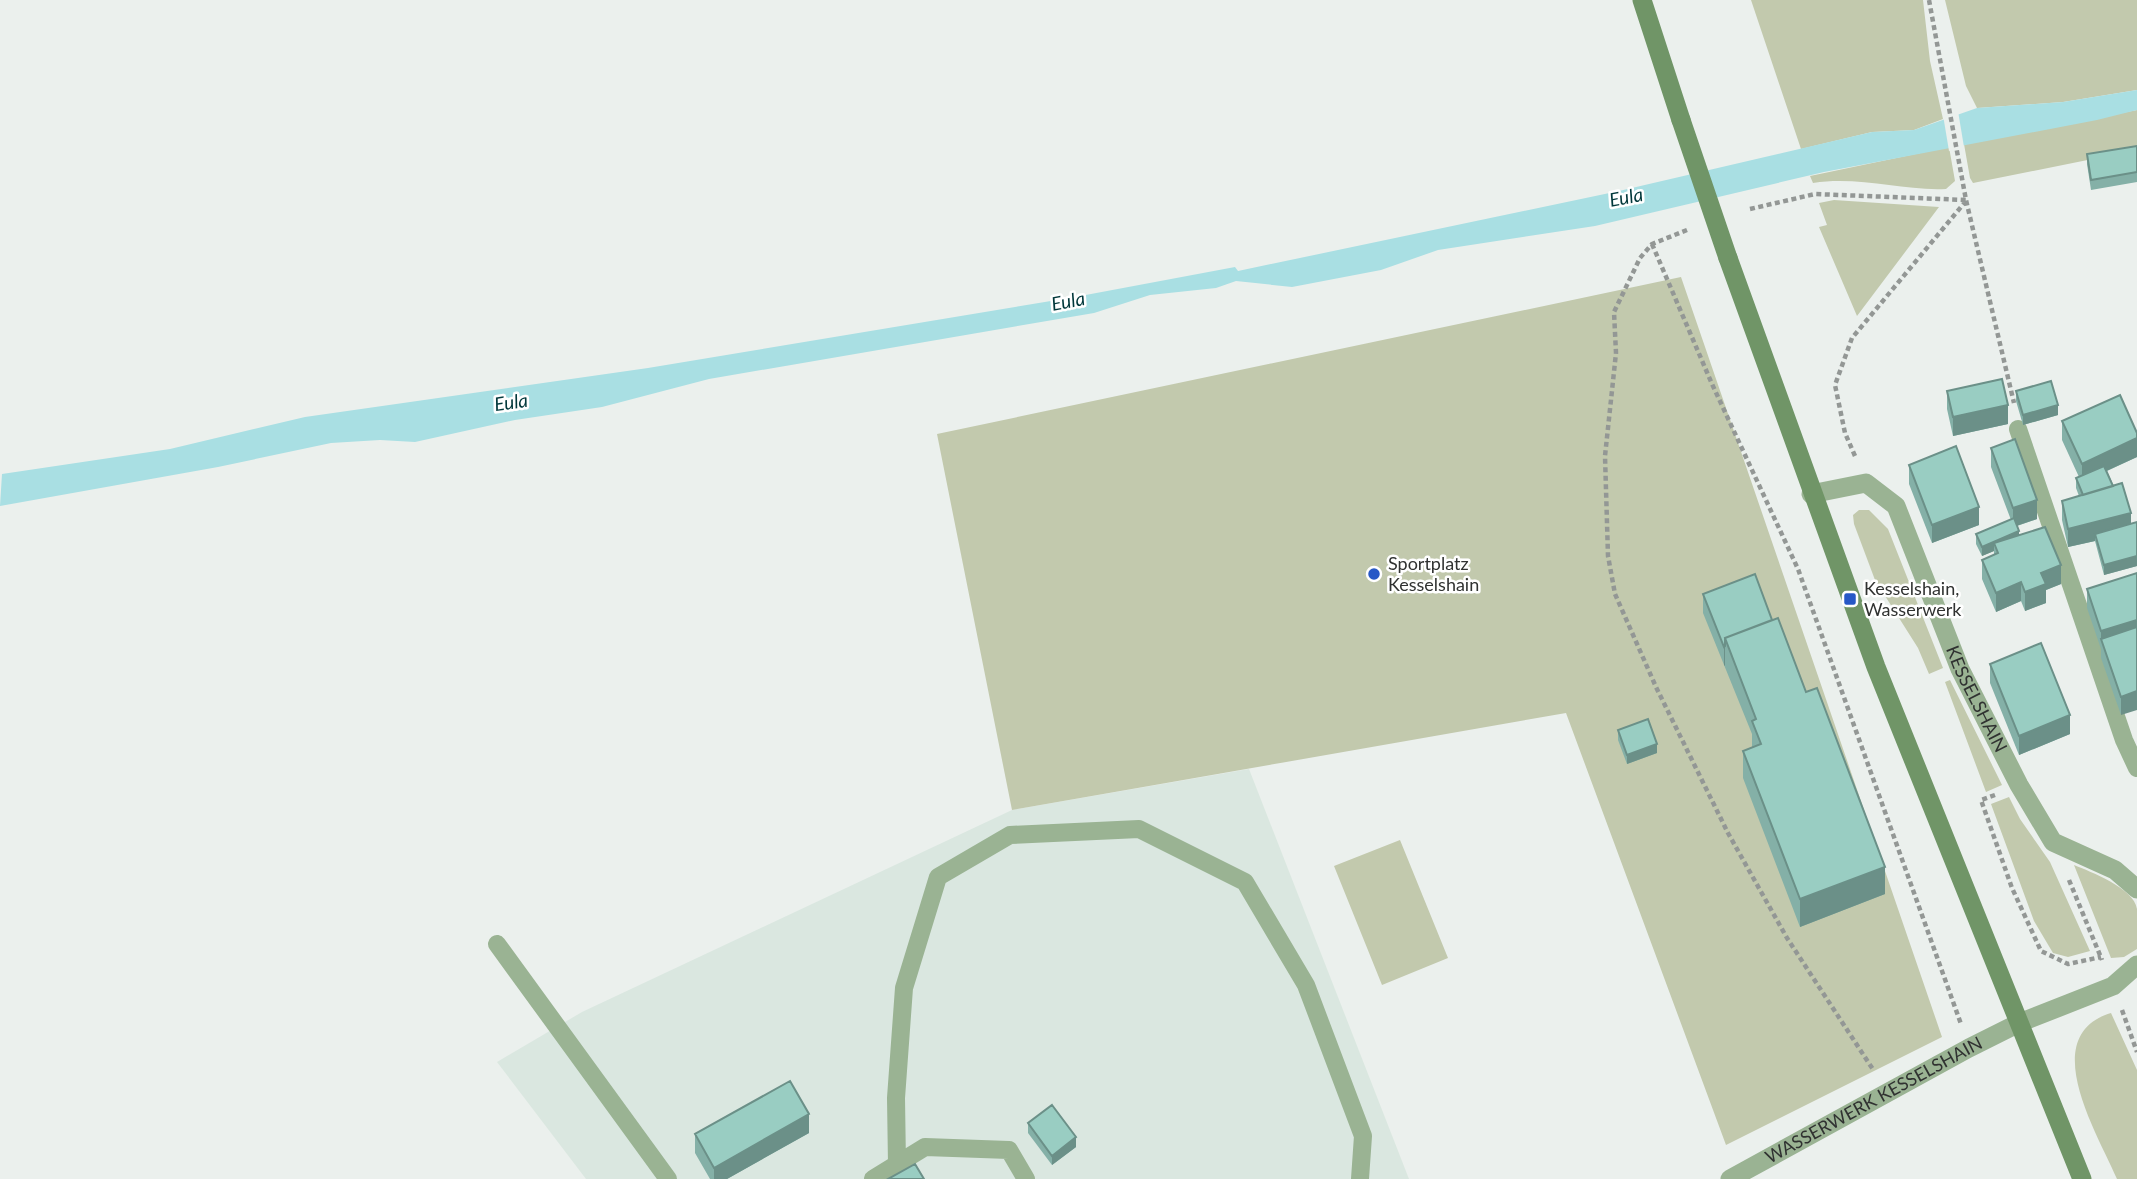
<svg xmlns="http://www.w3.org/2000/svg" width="2137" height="1179" font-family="Lato,sans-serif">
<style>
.built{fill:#dae7e0}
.green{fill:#c2c9ad}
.water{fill:#a9dfe3}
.pier{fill:#ebf0ed}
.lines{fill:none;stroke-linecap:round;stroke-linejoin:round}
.path{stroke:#939795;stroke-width:4.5;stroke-dasharray:5 3.5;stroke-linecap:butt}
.service{stroke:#9ab393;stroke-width:18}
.minor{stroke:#9ab393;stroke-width:19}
.secondary{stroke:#709567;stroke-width:19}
.secondary-bridge{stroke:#709567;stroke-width:19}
.wall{fill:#84b0a7}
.shaded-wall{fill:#6b9088}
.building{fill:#99cdc2;stroke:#6b9088;stroke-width:2}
.poi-dot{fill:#2758c6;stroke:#fff;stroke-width:2.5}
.labels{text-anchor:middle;stroke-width:5;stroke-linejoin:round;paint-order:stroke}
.poi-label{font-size:18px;fill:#303231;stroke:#fff;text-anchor:start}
.street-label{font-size:18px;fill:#303231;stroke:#fff}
.water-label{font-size:19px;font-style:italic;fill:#02383b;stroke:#fff}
</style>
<rect width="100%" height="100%" fill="#ebf0ed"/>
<path class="built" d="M1249 769 1409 1179H586L497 1062 582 1012 1012 810Z"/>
<path class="green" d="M1751 0H1923L1930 61 1943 119 1914 130 1872 132 1801 149Z
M1945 0H2137V90L2063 102 1977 108 1966 86Z
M2137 110V150L1973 183 1970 178 1964 144Z
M1949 147 1955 181 1946 189C1902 191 1860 176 1813 183L1810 176Z
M1834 200 1939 207 1857 316 1819 227 1827 225 1819 203Z
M1681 277 1942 1037 1726 1145 1566 713 1012 810 937 434Z
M1859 510H1869L1888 529 1943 668 1929 674 1918 648 1875 580 1854 524 1853 515Z
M1950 680 2002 785 1986 792 1945 682Z
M2009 797 2020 819 2050 862 2090 951 2068 957 2053 953 2034 921 1991 804Z
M1400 840 1448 958 1382 985 1334 866Z
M2074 865C2091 872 2134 888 2137 909 2137 922 2137 936 2137 949L2124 957 2111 958Z
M2111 1013 2137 1070V1179H2117C2098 1134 2036 1036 2111 1013Z"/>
<path class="water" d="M2137 90V110L2097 120 1824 172 1595 226 1438 250 1381 270 1292 287 1236 281 1216 288 1150 295 1094 313 709 379 602 407 515 420 415 442 380 440 331 443 218 467 0 506 2 474 170 449 305 417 648 368 1075 297 1235 267 1238 271 1619 191 1872 132 1914 130 1977 108 2063 102Z"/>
<path class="pier" d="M1958 111 1964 147 1949 151 1943 115Z"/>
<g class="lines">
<path class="path" d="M1929 0 1966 200 2014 403
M1750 209 1815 194 1966 200
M1687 230 1652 244 1640 258 1614 312 1616 353 1605 456 1608 556 1615 594 1656 687 1728 833 1787 938 1874 1071
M1652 244 1712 384 1798 569 1961 1024
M1855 456 1845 433 1835 385 1852 338 1966 201
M1995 795 1981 800 2012 888 2041 951 2068 964 2101 957
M2069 880 2102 960
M2122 1010 2137 1052"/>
<path class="service" d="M2018 429 2124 740 2137 768
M497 944 668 1179
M897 1165 896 1098 904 988 938 877 1010 835 1139 829 1245 882 1306 985 1363 1136 1360 1179
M873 1179 925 1147 1009 1150 1026 1179"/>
<g class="minor">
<path id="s1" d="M1811 494 1866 483 1896 506 1960 669 2019 785 2053 842 2115 870 2137 889"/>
<path id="s2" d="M1730 1179 1969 1048 2019 1023 2113 986 2137 965"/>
</g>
<path class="secondary" d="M1642 0 1681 120
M1728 258 1876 667 2082 1179"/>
<path class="secondary-bridge" d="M1681 120 1728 258"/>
</g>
<path class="wall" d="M2137 146V182L2091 190 2087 164V154Z
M1947 391 2008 424 1953 436 1947 409Z
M2016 391 2058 415 2023 425 2016 401Z
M2062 421 2137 433V457L2107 471 2131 524 2137 522V566L2104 575 2095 541 2068 547 2062 520V501L2079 496 2076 488V478L2079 477 2062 440Z
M1991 448 2037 519 2017 526 2019 535 2061 584 2046 590V603L2025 611 2021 601 1996 612 1982 579V560L1994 555V551L1982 556 1976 544V534L2011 520 1991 467Z
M1909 465 1979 525 1932 543 1909 484Z
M2137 573 2121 715 2101 658V649L2087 608V589Z
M1703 594 1772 620 1806 692 1885 894 1800 927 1743 778V751L1752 748V734L1703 613Z
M1990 664 2070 734 2019 755 1990 683Z
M1618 730 1657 753 1627 764 1618 740Z
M1028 1123 1076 1147 1052 1165 1028 1133Z
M809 1133 727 1179H710L695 1153V1134Z"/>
<path class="shaded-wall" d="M2008 405V424L1953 436V417Z
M2058 405V415L2023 425V415Z
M2137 438V457L2082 482V464Z
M2037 500V519L2013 527V508Z
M1979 507V525L1932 543V525Z
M2131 513V532L2095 534V541L2068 547V529Z
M2019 531V541L1994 543V551L1982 556V547Z
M2137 556V566L2104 575V565Z
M2061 565V584L2046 590V603L2025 611V592L2041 573Z
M2021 582V601L1996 612V593Z
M2137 620V639L2101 641V631Z
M1725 646V665L1724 666V647Z
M2137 691V710L2121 715V697Z
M2070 715V734L2019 755V736Z
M1657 744V753L1627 764V755Z
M1885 867V894L1800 927V899Z
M809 1114V1133L727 1179H714V1168Z
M1076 1137V1147L1052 1165V1156Z"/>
<path class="building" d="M2137 146V172L2091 180 2087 154Z
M2002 379 2008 405 1953 417 1947 391Z
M2051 381 2058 405 2023 415 2016 391Z
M2120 395 2137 433V438L2082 464 2062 421Z
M2015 439 2037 500 2013 508 1991 448Z
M1956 446 1979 507 1932 525 1909 465Z
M2104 466 2113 486 2083 495 2076 478Z
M2122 483 2131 513 2068 529 2062 501Z
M2014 518 2019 531 1982 547 1976 534Z
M2137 522V556L2104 565 2095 534Z
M2045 527 2061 565 2041 573 2046 584 2025 592 2021 582 1996 593 1982 560 1998 553 1994 543Z
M2137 573V620L2101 631 2087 589Z
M1755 574 1772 620 1725 638V646L1724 647 1703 594Z
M1778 618 1806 692 1817 688 1885 867 1800 899 1743 751 1761 744 1752 721 1756 719 1725 638Z
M2137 627V691L2121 697 2101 639Z
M2041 643 2070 715 2019 736 1990 664Z
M1648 719 1657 744 1627 755 1618 730Z
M790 1081 809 1114 714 1168 695 1134Z
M1052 1105 1076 1137 1052 1156 1028 1123Z
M915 1164 924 1179H888Z"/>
<g class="poi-dot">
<circle cx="1374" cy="574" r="7"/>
<rect x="1843" y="592" width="14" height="14" rx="3.5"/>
</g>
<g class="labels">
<g class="poi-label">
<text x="1388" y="570">Sportplatz<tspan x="1388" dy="21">Kesselshain</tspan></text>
<text x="1864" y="595">Kesselshain,<tspan x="1864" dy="21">Wasserwerk</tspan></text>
</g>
<g class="street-label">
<text dy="6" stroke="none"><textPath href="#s1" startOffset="303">KESSELSHAIN</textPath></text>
<text dy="6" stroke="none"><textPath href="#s2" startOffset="164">WASSERWERK KESSELSHAIN</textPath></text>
</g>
<g class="water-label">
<text transform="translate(1626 197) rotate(-11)" y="7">Eula</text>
<text transform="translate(1068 301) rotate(-11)" y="7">Eula</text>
<text transform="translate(511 402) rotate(-8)" y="7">Eula</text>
</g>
</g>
</svg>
